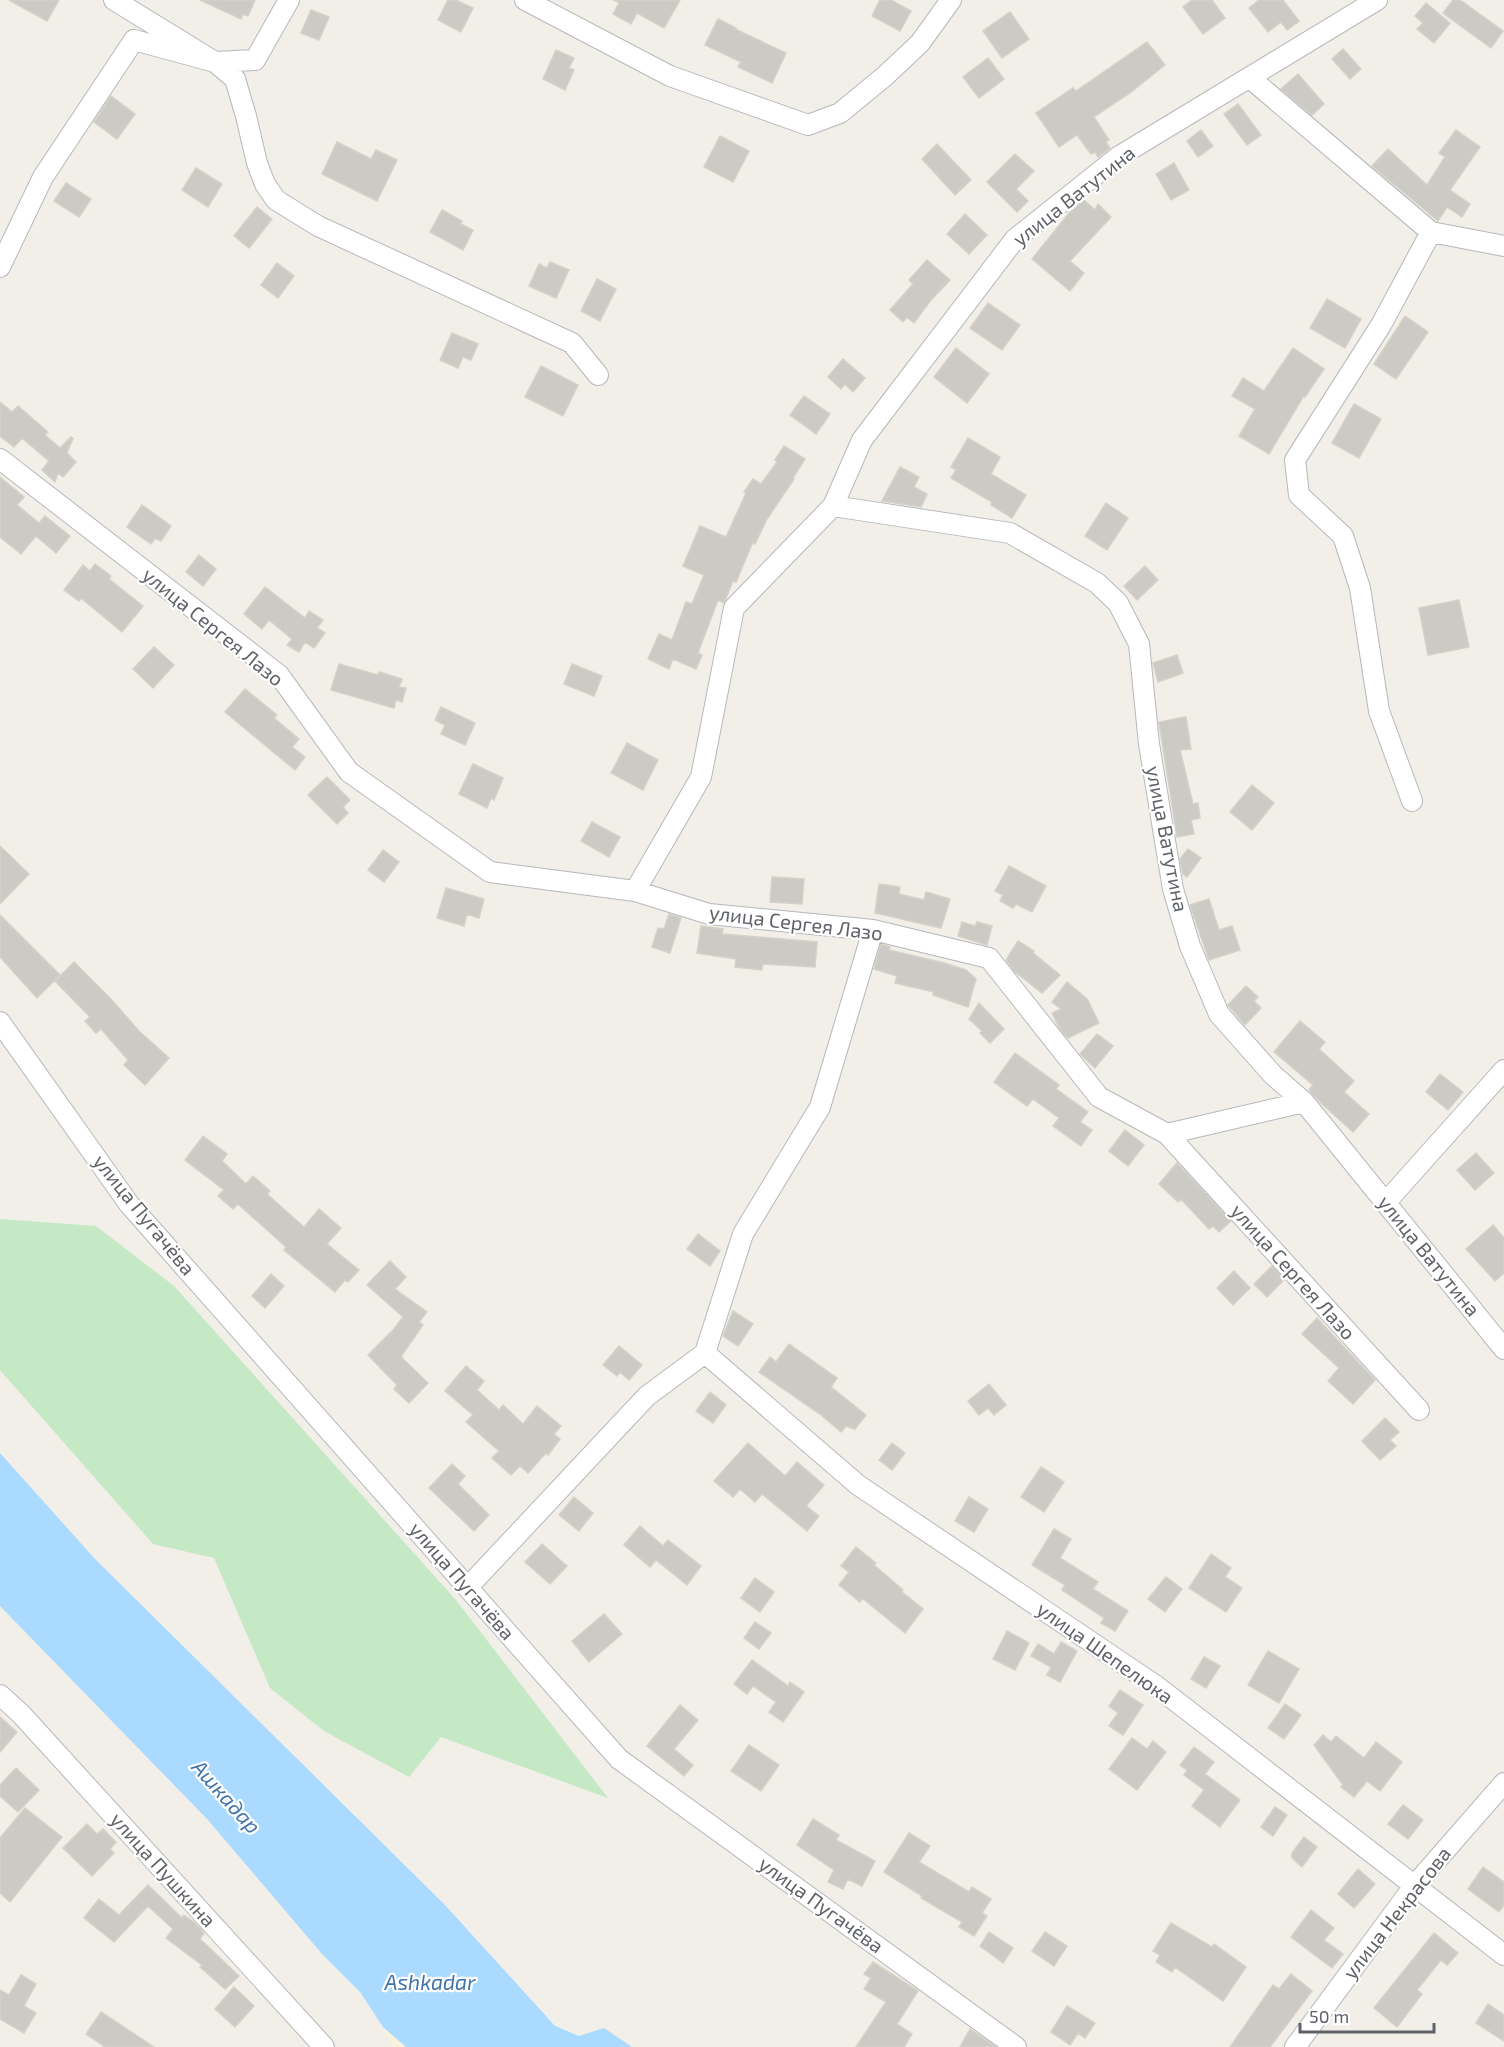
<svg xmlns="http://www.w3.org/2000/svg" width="1504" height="2047" font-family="'Exo 2',sans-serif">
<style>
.green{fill:#c5e8c5}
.sand{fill:#fbf3d9}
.water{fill:#aadaff}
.building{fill:#cccac5;stroke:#d6d1c6;stroke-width:1.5}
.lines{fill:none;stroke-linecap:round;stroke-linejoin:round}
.street-casing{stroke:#b5b8bc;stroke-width:22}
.street{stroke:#fff;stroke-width:20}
.labels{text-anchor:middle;stroke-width:4.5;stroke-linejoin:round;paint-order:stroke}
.street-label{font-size:20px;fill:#5f6368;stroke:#fff}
.water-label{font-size:21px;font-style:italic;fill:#4174aa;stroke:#fff}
</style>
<rect width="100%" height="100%" fill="#f1efe8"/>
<path class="green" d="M0 1219 96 1226 174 1286 456 1600 608 1798 441 1737 409 1777 324 1731 270 1688 214 1558 153 1544 0 1370Z"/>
<path class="sand" d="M383 2027 406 2047H393Z"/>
<path class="water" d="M0 1453 95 1559 444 1904 555 2026 579 2036 604 2028 632 2047H406L383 2027 360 1992 322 1954 208 1820 0 1606Z"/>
<path class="building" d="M9 0H59L47 21Z
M200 0H255L248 16 243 14 241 19Z
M448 0H456L473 8 461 32 438 20Z
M614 0H680L664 28 637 13 631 24 613 14 619 3Z
M880 0H891L911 11 900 31 872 16Z
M1192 0H1212L1225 18 1203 34 1183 7Z
M1259 0H1283L1299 21 1287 30 1281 22 1268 32 1249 8Z
M1453 0H1460L1503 31 1491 48 1443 13Z
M1426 3 1450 23 1434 43 1417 29 1423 23 1415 16Z
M311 10 329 17 319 40 301 33Z
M1010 12 1029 39 1002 58 983 31Z
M718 19 736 28 735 29 786 53 772 83 738 67 741 62 705 45Z
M1147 42 1165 65 1130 93 1094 117 1109 140 1106 142 1110 148 1098 157 1095 152 1091 154 1077 135 1059 147 1036 113 1073 88 1076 91Z
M1343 49 1361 69 1350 79 1332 59Z
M556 50 574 58 569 68 574 70 565 90 543 79Z
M988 58 1004 79 979 98 963 77Z
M1298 74 1324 104 1312 115 1281 89Z
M111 96 135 114 117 139 94 122Z
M1238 104 1261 135 1247 145 1224 114Z
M1201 130 1213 146 1198 157 1187 141Z
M1456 130 1480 147 1450 190 1470 204 1462 217 1447 207 1438 221 1372 166 1388 149 1427 185 1445 157 1439 153Z
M720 136 749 151 733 182 704 167Z
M337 142 371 159 376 150 397 160 377 201 322 174Z
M937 144 971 180 955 195 922 159Z
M1015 154 1034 171 1016 189 1028 201 1017 212 987 182Z
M1174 163 1189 190 1171 200 1156 174Z
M196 168 222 184 208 207 182 190Z
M66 183 91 199 79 217 54 201Z
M1084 200 1095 210 1098 204 1111 217 1070 261 1084 273 1070 291 1032 259 1069 213Z
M257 207 272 219 249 248 234 236Z
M442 210 462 221 461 224 473 230 463 250 430 232Z
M965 214 987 235 969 254 947 234Z
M927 260 950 280 931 300 914 323 907 317 903 322 890 310 913 284 909 280Z
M550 262 569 270 556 298 529 286 539 264 547 268Z
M277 263 294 276 278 298 261 285Z
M597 279 616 289 600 321 581 311Z
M1327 299 1361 319 1345 348 1310 328Z
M988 303 1020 325 1002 350 970 328Z
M1405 316 1428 332 1396 379 1374 364Z
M452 333 478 344 471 360 463 357 458 368 440 360Z
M956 348 989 374 967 403 934 377Z
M1293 348 1324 369 1305 397H1303L1269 454 1239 436 1255 409 1232 396 1243 378 1264 391Z
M843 359 865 378 853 392 845 384 841 389 828 377Z
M541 366 578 385 563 416 525 397Z
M804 396 830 414 816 434 790 415Z
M0 402 12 412 18 406 48 432 45 435 60 448 71 437 73 438 67 453 76 462 63 477 58 473 55 482 42 470 49 461 22 438 14 447 0 436Z
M1354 404 1381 419 1359 458 1332 443Z
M968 438 1000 457 991 474 1026 495 1012 518 991 505 992 502 951 478 956 470 951 467Z
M784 446 805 459 793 478 794 479 767 519 755 544 753 542 736 582 733 581 724 603 718 600 698 653 702 655 696 669 673 659 669 669 648 659 659 634 672 640 686 602 692 604 704 575 683 566 700 526 726 537 746 493 744 492 753 479 761 484 777 462 775 460Z
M900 467 919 477 914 487 927 494 921 507 882 501Z
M0 477 24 497 17 505 39 523 45 516 70 536 56 553 36 536 21 554 0 537Z
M1106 503 1128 518 1107 550 1085 536Z
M142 505 171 526 161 541 155 538 151 544 127 527Z
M199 555 216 569 203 586 186 572Z
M95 564 111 576 109 579 143 606 122 632 81 598 79 601 64 590 83 565 90 571Z
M1145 566 1158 580 1137 600 1124 586Z
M265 587 305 618 309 611 323 620 317 628 325 633 314 648 305 642 299 652 287 645 292 639 269 620 262 629 244 614Z
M1459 600 1469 647 1428 655 1419 608Z
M154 647 174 665 153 688 133 669Z
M1177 655 1183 673 1158 682 1153 663Z
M339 664 378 675 379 672 402 679 399 687 406 688 402 702 396 700 394 708 331 690Z
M572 664 602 676 594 696 564 684Z
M245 689 277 715 274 718 299 739 292 747 305 757 295 770 225 712Z
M441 707 475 723 465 745 441 734 445 725 435 720Z
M1186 717 1191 749 1180 750 1193 804 1198 803 1200 818 1191 820 1194 834 1177 837 1159 722Z
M627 743 658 760 643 790 611 773Z
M473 764 503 778 494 800 491 798 487 808 459 794Z
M327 777 350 800 343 807 348 813 337 824 308 795Z
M1252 785 1274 803 1252 830 1230 812Z
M592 822 620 837 609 857 581 841Z
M0 846 29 874 0 904Z
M1188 849 1201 858 1187 877 1183 874 1180 859Z
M383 850 399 862 384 882 368 870Z
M1009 866 1046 886 1032 912 1016 904 1013 908 1000 901 1003 895 995 891Z
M772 877 804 879 802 904 770 902Z
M879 884 900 887 899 894 924 900 926 892 950 899 941 928 875 913Z
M446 888 484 899 479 918 467 914 464 926 437 918Z
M1209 899 1219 930 1232 926 1240 950 1209 960 1190 905Z
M669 914 681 918 670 953 652 947 658 928 664 929Z
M0 915 60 975 37 998 0 957Z
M962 922 975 926 977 922 992 926 987 945 958 936Z
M701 926 723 929 722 934 817 942 815 967 763 964 762 970 735 967 736 959 697 953Z
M1018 941 1034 951 1033 953 1060 975 1042 993 1014 971 1006 960Z
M881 944 890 947 889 950 944 963 966 970 976 979 968 1007 933 995 934 992 895 983 897 976 874 969Z
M74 962 110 998 139 1031 169 1058 145 1085 124 1065 128 1060 101 1029 96 1033 85 1021 90 1017 55 981Z
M1067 982 1087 999 1099 1023 1068 1038 1060 1029 1052 1013 1061 1009 1052 1002Z
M1246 986 1258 997 1254 1001 1261 1008 1245 1025 1228 1005Z
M979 1003 1004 1029 990 1043 980 1033 982 1031 969 1019Z
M1300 1021 1325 1042 1319 1049 1354 1081 1344 1092 1369 1114 1353 1132 1321 1103 1309 1090 1313 1085 1274 1052Z
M1097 1034 1113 1046 1095 1068 1080 1054Z
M1015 1053 1059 1085 1056 1089 1088 1112 1080 1122 1092 1130 1081 1146 1053 1126 1059 1118 1033 1099 1027 1106 994 1082Z
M1440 1074 1463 1092 1448 1110 1426 1092Z
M1125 1130 1144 1145 1128 1166 1109 1151Z
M203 1136 227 1154 222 1161 246 1184 253 1176 270 1191 267 1194 304 1227 319 1209 341 1228 327 1244 359 1270 348 1282 345 1280 335 1292 284 1250 286 1247 238 1204 233 1209 218 1196 224 1190 185 1160Z
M1476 1153 1494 1173 1475 1190 1457 1170Z
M1177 1163 1231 1221 1219 1232 1213 1226 1209 1229 1181 1199 1178 1202 1159 1184Z
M1493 1225 1504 1238V1273L1495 1281 1466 1249Z
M698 1234 720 1251 710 1266 687 1249Z
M390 1261 406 1277 395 1289 427 1312 419 1322 423 1325 402 1355V1358L428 1383 409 1403 394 1389 397 1385 368 1355 394 1329 403 1317 367 1285Z
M1272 1266 1284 1280 1267 1297 1254 1284Z
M1234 1271 1250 1288 1233 1305 1217 1288Z
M271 1274 284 1286 265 1308 252 1296Z
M733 1311 753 1324 738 1346 723 1336Z
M1317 1318 1375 1380 1353 1404 1328 1381 1339 1368 1302 1334Z
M789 1344 837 1378 831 1387 866 1415 855 1429 846 1426 841 1432 821 1415 759 1372 770 1357 776 1362Z
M619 1346 642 1365 629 1380 620 1372 617 1376 603 1365Z
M466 1366 484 1381 477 1390 499 1410 503 1405 523 1424 537 1406 561 1426 554 1434 560 1439 548 1455 546 1453 528 1473 520 1466 511 1475 492 1458 499 1451 466 1422 473 1415 445 1391Z
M989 1384 1006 1405 994 1415 988 1408 979 1415 968 1401Z
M710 1392 726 1405 713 1423 696 1411Z
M1385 1418 1399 1432 1390 1440 1396 1446 1380 1460 1362 1441Z
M748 1443 785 1476 797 1462 824 1485 806 1506 819 1516 807 1531 762 1494 755 1502 740 1489 733 1497 714 1481Z
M892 1443 905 1453 892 1470 879 1460Z
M452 1464 465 1476 458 1484 489 1515 474 1531 429 1488Z
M1041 1467 1064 1482 1044 1512 1021 1497Z
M574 1497 593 1513 579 1531 559 1515Z
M969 1497 988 1509 974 1532 955 1521Z
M640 1526 663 1546 668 1540 701 1566 687 1585 656 1560 650 1567 624 1545Z
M1054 1529 1071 1539 1060 1558 1098 1582 1093 1589 1128 1611 1115 1631 1101 1623 1104 1618 1062 1590 1065 1585 1032 1565Z
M542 1544 567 1566 550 1584 525 1562Z
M856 1547 876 1563 874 1565 903 1590 902 1592 923 1609 905 1633 862 1598 860 1602 839 1585 849 1572 841 1566Z
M1211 1554 1231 1568 1225 1577 1242 1588 1226 1612 1189 1588Z
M1166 1577 1182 1589 1165 1612 1148 1599Z
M755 1578 774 1592 760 1612 741 1598Z
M604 1614 622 1634 589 1662 572 1641Z
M755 1622 771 1633 759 1649 744 1638Z
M1007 1631 1029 1643 1015 1670 993 1659Z
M1061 1642 1077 1651 1060 1682 1047 1675 1051 1667 1031 1656 1038 1644 1054 1654Z
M1268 1651 1299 1669 1279 1703 1248 1685Z
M1204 1657 1220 1666 1206 1688 1191 1679Z
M752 1660 788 1686 790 1682 804 1692 783 1722 769 1712 776 1702 753 1686 747 1694 734 1684Z
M1120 1690 1143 1705 1123 1735 1109 1726 1118 1713 1109 1706Z
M1285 1704 1301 1715 1284 1739 1268 1728Z
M680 1705 698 1720 674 1749 693 1765 684 1776 647 1746Z
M0 1717 17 1732 0 1752Z
M1323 1735 1331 1742 1336 1736 1364 1758 1376 1742 1402 1762 1380 1791 1367 1781 1354 1797 1341 1787 1343 1785 1314 1745Z
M1132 1738 1147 1749 1153 1741 1166 1752 1137 1790 1109 1769Z
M749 1745 779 1765 761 1791 731 1771Z
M1194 1747 1214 1762 1205 1774 1240 1800 1220 1827 1192 1806 1204 1790 1184 1775 1187 1770 1180 1765Z
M16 1768 39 1790 18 1812 0 1796V1785Z
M1403 1805 1423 1820 1408 1839 1388 1824Z
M1275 1807 1287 1815 1273 1836 1261 1827Z
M25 1808 62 1837 10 1902 0 1893V1838Z
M813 1819 839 1835 836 1840 875 1861 862 1886 848 1879 843 1889 828 1882 834 1870 797 1845Z
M87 1824 97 1834 103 1829 116 1842 110 1849 114 1853 92 1876 63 1848Z
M909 1833 930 1846 919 1862 969 1892 972 1887 991 1899 982 1913 987 1916 974 1936 959 1927 962 1922 921 1898 922 1896 884 1872Z
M1304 1837 1317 1847 1302 1867 1292 1858V1853Z
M1483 1867 1504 1882V1905L1499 1912 1468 1889Z
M1358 1869 1375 1884 1354 1908 1338 1894Z
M148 1885 182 1918 184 1915 195 1923 204 1933 200 1939 239 1976 225 1989 200 1967 202 1965 166 1938 173 1929 148 1906 114 1942 84 1918 99 1899 119 1915Z
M1311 1910 1334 1928 1324 1940 1343 1954 1332 1968 1291 1937Z
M1171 1923 1212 1947 1214 1944 1246 1967 1223 2001 1175 1967 1172 1972 1156 1962 1160 1955 1153 1951Z
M989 1932 1013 1948 1003 1963 980 1946Z
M1045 1932 1067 1946 1054 1966 1032 1951Z
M1434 1933 1458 1953 1447 1965 1441 1960 1417 1990 1422 1994 1397 2027 1374 2008Z
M873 1962 918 1991 897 2024 912 2034 904 2047H856L886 2002 864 1989 871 1978 864 1974Z
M1291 1974 1312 1991 1270 2047H1230L1273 1985 1279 1989Z
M21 1975 36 1984 24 2006 36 2013 24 2033 0 2019V1990L9 1995Z
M234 1987 254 2006 235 2027 215 2009Z
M1488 2004 1504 2015V2041L1476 2023Z
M1067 2006 1095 2023 1085 2038 1078 2033 1070 2045 1051 2032Z
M101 2012 154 2047H105L86 2034Z
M970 2029 996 2047H960Z"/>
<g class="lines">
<g class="street-casing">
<path id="street" d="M114 0 215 62 235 79 246 116 257 163 265 184 276 200 318 226 572 343 598 375
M525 0 670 76 808 125 840 113 885 76 920 43 951 0
M1250 78 1431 232 1504 246
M0 267 43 177 134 40 215 62 255 60 289 0
M0 459 279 675 349 772 490 872 635 891 709 914 873 930 989 958 1099 1097 1167 1134 1304 1102
M833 506 1010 533 1097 583 1118 603 1139 644 1149 744 1173 889 1190 946 1219 1014 1273 1075 1304 1102 1504 1349
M1412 801 1379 711 1360 588 1343 536 1299 495 1295 460 1381 325 1431 232
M635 891 701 777 734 608 833 506 862 440 1015 239 1118 157 1377 0
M0 1022 129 1204 619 1759 1016 2047
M1167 1134 1419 1410
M1386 1202 1504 1070
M705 1353 858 1485 1155 1685 1504 1955
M468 1587 647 1396 705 1353 743 1234 820 1107 873 930
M0 1695 21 1714 324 2047
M1295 2047 1414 1886 1504 1783"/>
</g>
<use href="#street" class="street"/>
</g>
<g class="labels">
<g class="street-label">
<text transform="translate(1074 196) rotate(-38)" y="7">улица Ватутина</text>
<text transform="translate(213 627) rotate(39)" y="7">улица Сергея Лазо</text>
<text transform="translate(1167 839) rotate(79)" y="7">улица Ватутина</text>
<text transform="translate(796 923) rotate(7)" y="7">улица Сергея Лазо</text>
<text transform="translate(144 1215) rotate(51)" y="7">улица Пугачёва</text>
<text transform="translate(1429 1256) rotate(51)" y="7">улица Ватутина</text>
<text transform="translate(1293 1272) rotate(48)" y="7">улица Сергея Лазо</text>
<text transform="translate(462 1581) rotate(49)" y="7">улица Пугачёва</text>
<text transform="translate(1105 1653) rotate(35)" y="7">улица Шепелюка</text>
<text transform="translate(163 1870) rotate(48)" y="7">улица Пушкина</text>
<text transform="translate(821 1905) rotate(36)" y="7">улица Пугачёва</text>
<text transform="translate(1397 1913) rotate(-52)" y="7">улица Некрасова</text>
</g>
<g class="water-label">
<text transform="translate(226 1797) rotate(48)" y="7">Ашкадар</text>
<text x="430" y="1990">Ashkadar</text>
</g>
</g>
<path d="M1300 2023v9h134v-9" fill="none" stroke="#5f6368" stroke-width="3"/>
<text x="1309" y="2023" font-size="18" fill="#5f6368" stroke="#ffffff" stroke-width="4.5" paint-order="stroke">50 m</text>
</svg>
